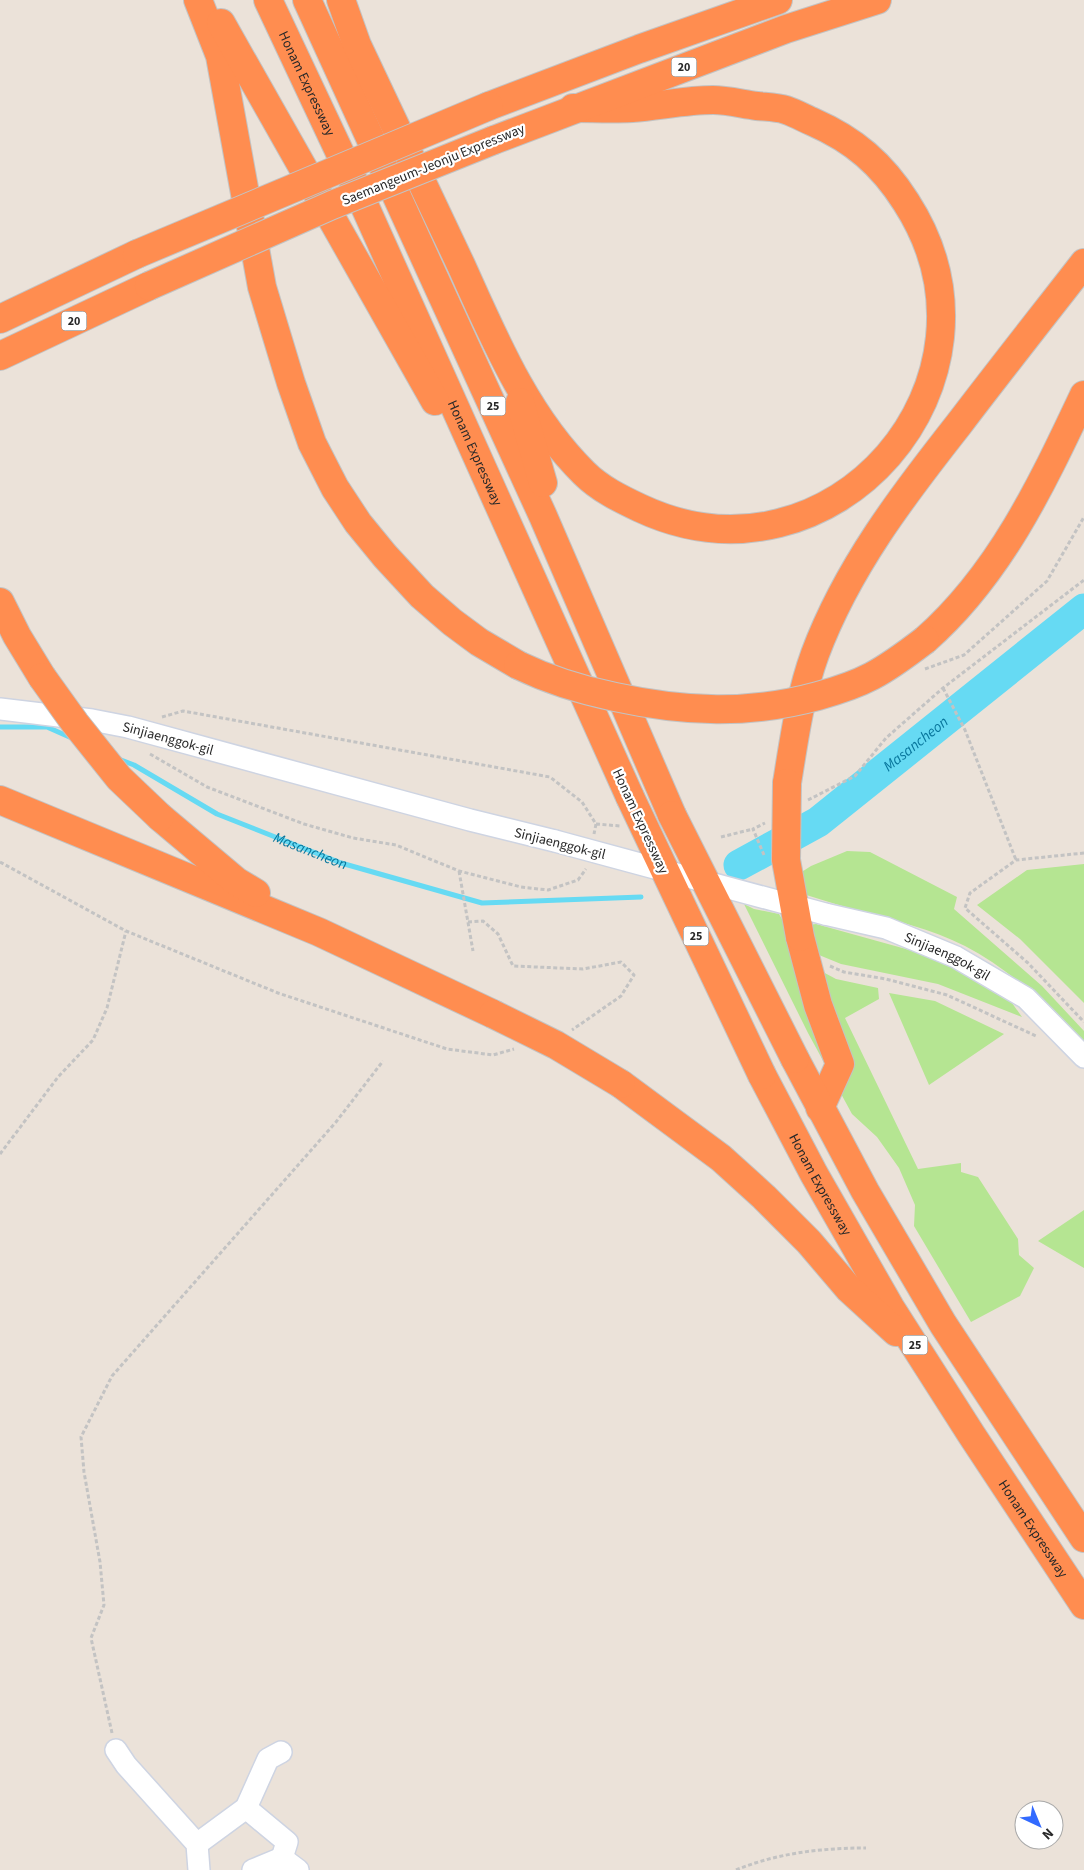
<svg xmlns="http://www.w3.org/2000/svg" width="1084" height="1870" font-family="'Source Sans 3',sans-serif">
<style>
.green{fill:#b5e592}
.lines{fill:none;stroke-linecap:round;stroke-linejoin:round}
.stream{stroke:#66daf3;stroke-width:5}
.river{stroke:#66daf3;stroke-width:31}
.minor-casing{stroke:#ced4e2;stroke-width:24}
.highway-casing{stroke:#c3c3c3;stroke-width:30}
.path{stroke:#c3c3c3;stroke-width:3;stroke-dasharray:4 2.5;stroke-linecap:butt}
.minor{stroke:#fff;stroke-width:21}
.highway{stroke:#ff8d50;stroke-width:28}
.minor-bridge-casing{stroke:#ced4e2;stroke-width:24;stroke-linecap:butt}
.highway-bridge-casing{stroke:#c3c3c3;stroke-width:30;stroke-linecap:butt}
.minor-bridge{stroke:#fff;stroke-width:21}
.highway-bridge{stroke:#ff8d50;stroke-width:28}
.labels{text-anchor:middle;stroke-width:4.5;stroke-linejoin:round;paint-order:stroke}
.shield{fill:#fff;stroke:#686868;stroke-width:1}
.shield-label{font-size:12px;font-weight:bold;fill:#282828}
.street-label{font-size:14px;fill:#282828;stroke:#fff}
.water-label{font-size:15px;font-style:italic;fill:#08769c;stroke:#fff}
</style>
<rect width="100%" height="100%" fill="#ebe2d9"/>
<path class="green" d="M847 851 870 852 957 897 954 909 1042 986 1084 1031V1042C1048 1006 1011 970 965 946 931 929 894 920 857 910 834 904 811 896 787 889L786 882 811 866Z
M1084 864V1003L1020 939 977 905 1027 870Z
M744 904 754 909 779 914 808 964 836 979 878 988 879 999 845 1018 918 1169 961 1163V1172L978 1177 1018 1239 1019 1255 1034 1268 1020 1296 971 1322 914 1226 915 1205 899 1168 877 1137 852 1114 808 1033Z
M816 924 924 954 965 973 1012 1003 1022 1017 938 984 841 964 819 955 802 926Z
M889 993 935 1001 1004 1034 929 1085Z
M1084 1210V1268L1038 1241Z"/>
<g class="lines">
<g class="stream">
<path d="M0 727H47L74 739"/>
<path id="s1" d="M116 758 134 765 217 814 341 863 482 903 641 897"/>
</g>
<path class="river" id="s2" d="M739 865 818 822 1084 609"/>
<g class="minor-casing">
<g id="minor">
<path id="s3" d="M0 709 92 720 128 727 470 820 555 841"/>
<path id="s4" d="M825 914 886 928 956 957 1026 998 1084 1057"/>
<path d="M116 1750 126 1765 197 1844 199 1870"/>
<path d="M246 1808 287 1842 282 1858"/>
<path d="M197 1844 246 1808 268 1759 281 1752"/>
<path d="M253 1870 282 1858 298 1870"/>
</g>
</g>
<g class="highway-casing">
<g id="highway">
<path d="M198 0 220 56 262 287 291 383 312 443 335 488 358 523 385 556 422 596 452 622 479 642 518 665"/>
<path id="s5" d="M268 0 357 189 630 797"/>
<path d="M307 0 543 516 672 815"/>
<path d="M341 0 357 45C392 118 426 192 461 265 494 338 526 416 584 473 600 489 621 499 640 508 832 598 1021 380 906 202 882 164 854 140 813 122 804 118 795 113 786 110 777 107 766 107 757 106 742 104 727 100 713 100 686 100 659 106 632 108 613 109 593 108 573 108"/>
<path d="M221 23 435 401"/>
<path d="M489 106 639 49 778 0"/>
<path d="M494 140 786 29 877 0"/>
<path d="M0 319 137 254"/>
<path d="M0 356 149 286"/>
<path d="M520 402 543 483"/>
<path d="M0 602 17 636 42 677"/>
<path d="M925 640C1000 574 1042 484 1084 395"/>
<path d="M787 783C794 740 800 695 815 654 847 568 903 495 959 424 1000 370 1042 317 1084 263"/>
<path d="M0 800 319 932 493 1014"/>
<path d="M160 817 236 881 256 893"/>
<path d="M800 937 818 1005 840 1064 820 1108"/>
<path d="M795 1059 865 1191 943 1324 1084 1538"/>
<path id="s6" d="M762 1075 814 1174 890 1307 971 1434 1084 1605"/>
<path d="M621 1084 721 1158 764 1197 809 1242 849 1289 896 1332"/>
</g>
</g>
<path class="path" d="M925 669 964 655 1047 581 1084 517
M943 688 965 730 1016 860
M162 717 183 711 550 777 582 802 596 824 594 834
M150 754 207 787 304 824 353 838 396 845 459 871 521 887 548 890 578 880 586 869
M808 800 855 776 886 738 943 688 1084 580
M596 824 620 826
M721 837 753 829
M1084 853 1016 860 970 893 965 908 1028 963 1084 1022
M764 855 753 829 765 823
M0 862 126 931 278 993 447 1049 493 1055 514 1049
M459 871 473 951
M468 922 483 921 498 934 513 966 583 969 621 962 634 975 621 996 572 1030
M830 966 844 972 886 979 947 995 1036 1036
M0 1154 58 1077 93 1040 107 1008 126 931
M112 1733 91 1638 104 1605 100 1562 84 1472 81 1437 112 1376 336 1122 383 1061
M736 1870C777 1853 822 1848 866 1848"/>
<use href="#minor" class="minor"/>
<use href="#highway" class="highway"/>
<g class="minor-bridge-casing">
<path id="minor-bridge" d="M555 841 825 914"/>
</g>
<g class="highway-bridge-casing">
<path id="highway-bridge" d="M137 254 489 106
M149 286 332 205 494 140
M518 665C549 680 581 690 615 697 684 712 749 715 818 696 836 691 855 685 872 676 891 666 908 653 925 640
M42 677 75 723 119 778 160 817
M787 783 786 860 800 937
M630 797 762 1075
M672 815 795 1059
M493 1014 556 1045 621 1084"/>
</g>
<use href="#minor-bridge" class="minor-bridge"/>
<use href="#highway-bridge" class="highway-bridge"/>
</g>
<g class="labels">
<g class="shield">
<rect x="671.5" y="57.5" width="25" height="19" rx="4"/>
<rect x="61.5" y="311.5" width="25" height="19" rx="4"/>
<rect x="480.5" y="396.5" width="25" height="19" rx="4"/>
<rect x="683.5" y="926.5" width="25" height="19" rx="4"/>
<rect x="902.5" y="1335.5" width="25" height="19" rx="4"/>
</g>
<g class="shield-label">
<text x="684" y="71">20</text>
<text x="74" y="325">20</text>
<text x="493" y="410">25</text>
<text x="696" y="940">25</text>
<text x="915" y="1349">25</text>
</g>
<g class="street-label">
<text dy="5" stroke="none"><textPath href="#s5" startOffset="92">Honam Expressway</textPath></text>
<text transform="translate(433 164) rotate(-22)" y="5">Saemangeum-Jeonju Expressway</text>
<text dy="5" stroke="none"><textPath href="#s5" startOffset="498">Honam Expressway</textPath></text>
<text dy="5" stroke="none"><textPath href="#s3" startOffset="171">Sinjiaenggok-gil</textPath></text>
<text transform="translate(641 821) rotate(65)" y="5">Honam Expressway</text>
<text transform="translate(560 843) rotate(14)" y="5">Sinjiaenggok-gil</text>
<text dy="5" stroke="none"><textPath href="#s4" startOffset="130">Sinjiaenggok-gil</textPath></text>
<text dy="5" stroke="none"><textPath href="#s6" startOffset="124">Honam Expressway</textPath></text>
<text dy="5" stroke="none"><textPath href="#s6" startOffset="529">Honam Expressway</textPath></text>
</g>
<g class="water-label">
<text dy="5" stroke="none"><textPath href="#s2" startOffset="215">Masancheon</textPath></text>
<text dy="5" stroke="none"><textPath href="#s1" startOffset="216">Masancheon</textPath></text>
</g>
</g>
<g transform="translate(1039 1825) rotate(136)"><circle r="24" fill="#ffffff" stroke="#a9a9a9"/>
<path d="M0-4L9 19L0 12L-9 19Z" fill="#326aff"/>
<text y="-8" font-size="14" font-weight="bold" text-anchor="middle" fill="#282828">N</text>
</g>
</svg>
